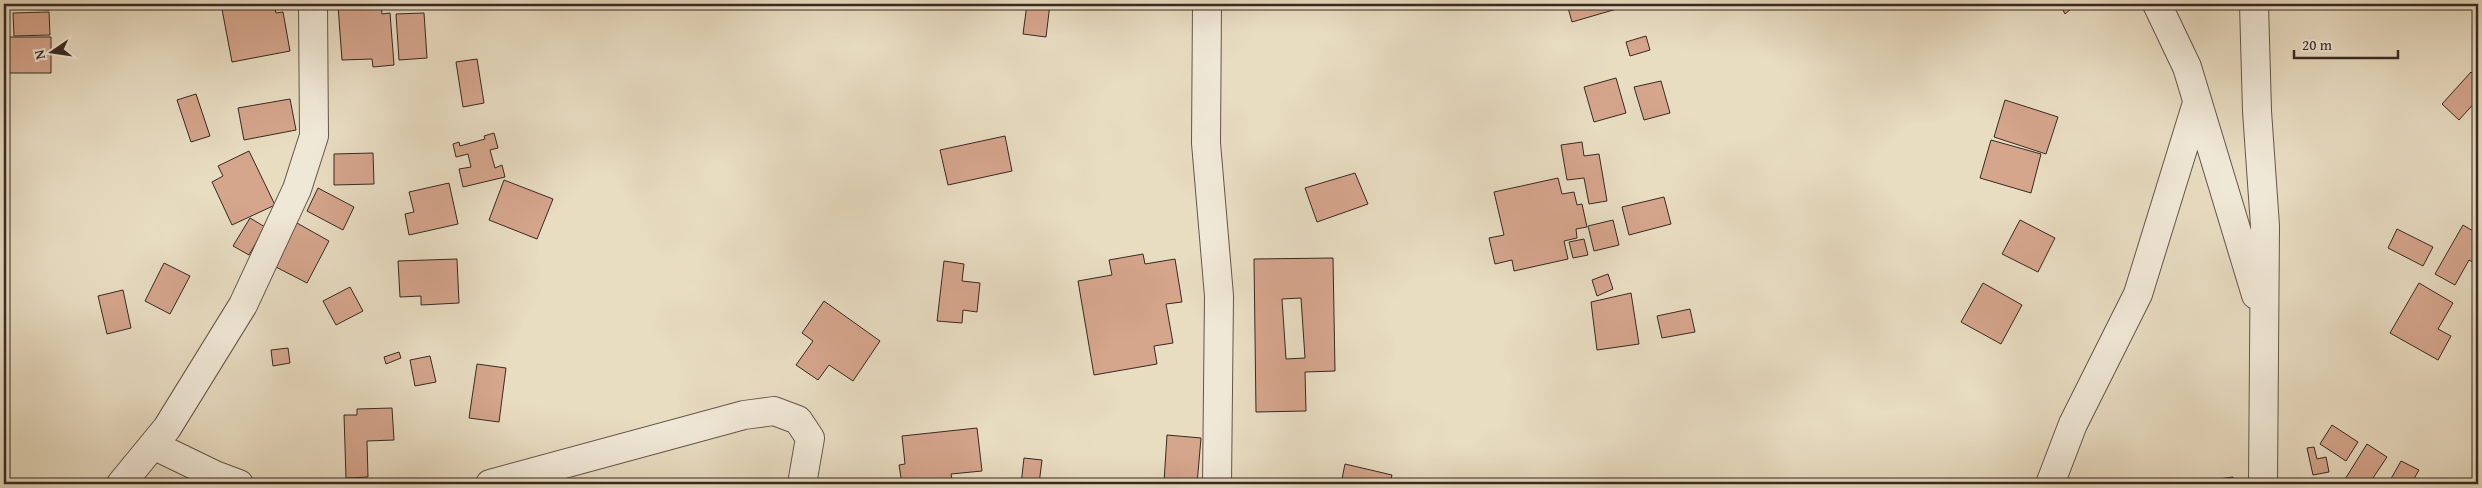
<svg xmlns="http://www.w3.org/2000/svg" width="2482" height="488" font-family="'Gentium Book Plus',serif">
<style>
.building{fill:#d5a58c;stroke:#372923;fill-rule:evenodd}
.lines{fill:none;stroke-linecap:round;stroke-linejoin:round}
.minor-casing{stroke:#63564a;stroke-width:30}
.minor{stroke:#f0e8d7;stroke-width:28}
</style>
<rect width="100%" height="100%" fill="#e8dcc1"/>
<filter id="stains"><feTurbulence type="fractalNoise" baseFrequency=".004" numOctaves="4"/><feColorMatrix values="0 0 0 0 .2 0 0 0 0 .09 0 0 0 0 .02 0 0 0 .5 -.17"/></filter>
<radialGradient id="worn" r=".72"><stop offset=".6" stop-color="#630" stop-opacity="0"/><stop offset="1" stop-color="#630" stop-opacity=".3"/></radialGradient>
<path class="building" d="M4 4H50V10L4 9Z
M221 4H274L276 13 283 12 290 51 232 62Z
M381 4 382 14 390 13 394 65 373 67 372 59 342 60 338 6Z
M1027 4H1050L1046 37 1023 34Z
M1567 4H1626L1627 6 1572 22Z
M2060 4H2077L2065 14Z
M49 12 50 35 14 36 13 13Z
M424 13 427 58 399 60 396 14Z
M1646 36 1650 50 1630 56 1626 42Z
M4 37H51V73H4Z
M477 59 484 103 463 107 456 62Z
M2471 72 2478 79V99L2459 120 2442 104Z
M1616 78 1626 113 1594 122 1584 87Z
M1661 81 1670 113 1644 120 1634 87Z
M196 94 210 136 191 142 177 100Z
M290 99 296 130 244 140 238 108Z
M2005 100 2058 117 2046 154 1994 137Z
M494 133 498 148 490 150 495 168 502 165 505 177 463 187 459 169 471 167 468 154 456 157 453 144 459 142 460 146 485 139 484 136Z
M1005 136 1012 171 948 185 940 150Z
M1991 140 2041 154 2031 193 1980 178Z
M1582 142 1584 156 1599 154 1607 201 1589 204 1584 178 1567 180 1561 145Z
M249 151 275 205 232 225 212 182 223 176 218 166Z
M373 153 374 184 334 185V154Z
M1355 173 1368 204 1317 222 1305 188Z
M1558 178 1562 194 1574 192 1577 205 1582 204 1587 227 1576 229 1577 238 1564 241 1568 259 1514 271 1512 260 1495 264 1489 238 1504 235 1494 192Z
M504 180 553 199 537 239 489 220Z
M449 183 458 224 409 235 405 214 414 212 409 192Z
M318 188 354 207 343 230 307 211Z
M1664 197 1671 224 1629 235 1622 207Z
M250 218 265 227 249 255 233 246Z
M1613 220 1619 245 1594 251 1588 226Z
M2020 220 2055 238 2038 272 2002 254Z
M297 223 329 241 307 283 274 266Z
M2463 225 2478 234V265L2469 260 2455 285 2435 274Z
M2397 229 2433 247 2423 266 2388 248Z
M1584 239 1588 255 1573 258 1569 242Z
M1143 254 1145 264 1175 259 1182 302 1166 304 1173 343 1154 346 1157 364 1094 375 1078 281 1112 275 1109 260Z
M1333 258 1335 371 1305 372 1306 411 1256 412 1254 259ZM1301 298 1305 358 1286 359 1282 299Z
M457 259 459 303 421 305V296L400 297 398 261Z
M944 261 964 264 962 281 980 283 977 312 963 310 962 323 937 321Z
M164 263 190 276 170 314 145 301Z
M1608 274 1613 289 1597 296 1592 280Z
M1983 283 2022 305 2001 344 1961 322Z
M2419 283 2453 303 2438 329 2451 336 2438 360 2390 333Z
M350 287 363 311 336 325 323 301Z
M123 290 131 328 107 334 98 296Z
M1631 293 1639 344 1597 350 1591 302Z
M824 301 880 341 853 381 829 365 818 380 796 365 813 341 802 333Z
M1690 309 1695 332 1662 338 1657 316Z
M288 348 290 363 273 366 271 350Z
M399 352 401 358 386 364 384 357Z
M430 356 436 382 415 386 410 360Z
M477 364 506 368 499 422 469 418Z
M392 408 394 440 367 441 368 477 346 478 344 415H357V409Z
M2332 425 2358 442 2346 461 2320 444Z
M977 428 982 471 951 474 953 484H902L899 465 905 464 902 436Z
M1167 435 1201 438 1197 484H1150V481L1164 482Z
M2367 444 2387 457 2369 484H2342Z
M2314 447 2317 459 2326 457 2329 472 2313 475 2307 448Z
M1024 458 1042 460 1039 484H1021Z
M2401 461 2419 470 2411 484H2388Z
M1345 464 1392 475 1390 484H1341Z
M2233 477 2234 484H2212L2211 480Z"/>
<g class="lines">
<g class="minor-casing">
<path id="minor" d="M1207 4 1206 143 1219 296 1217 484
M2157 4 2187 67 2256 295
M2254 4 2257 111 2265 226 2263 484
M153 445 215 475 239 484
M121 484 167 428 243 305 297 189 314 136 313 4
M490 484 744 415 774 411 798 420 810 438 802 484
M2050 484 2073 424 2138 294 2197 103"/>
</g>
<use href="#minor" class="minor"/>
</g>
<rect width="2482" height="488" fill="none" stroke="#e8dcc1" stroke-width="20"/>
<rect x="5" y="5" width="2472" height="478" fill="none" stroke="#372923" stroke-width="2.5"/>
<rect x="10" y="10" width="2462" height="468" fill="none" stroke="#372923"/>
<g transform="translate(52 52) rotate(257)" stroke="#f0e8d7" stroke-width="4" paint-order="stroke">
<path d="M0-4L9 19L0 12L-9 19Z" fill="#372923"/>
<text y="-8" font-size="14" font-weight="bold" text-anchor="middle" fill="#372923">N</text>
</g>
<path d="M2294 50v8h104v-8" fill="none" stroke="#372923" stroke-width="2.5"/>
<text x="2302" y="50" font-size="15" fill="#372923" stroke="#f0e8d7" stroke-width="4" paint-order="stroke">20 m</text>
<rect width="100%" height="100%" filter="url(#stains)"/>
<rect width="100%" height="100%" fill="url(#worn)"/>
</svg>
